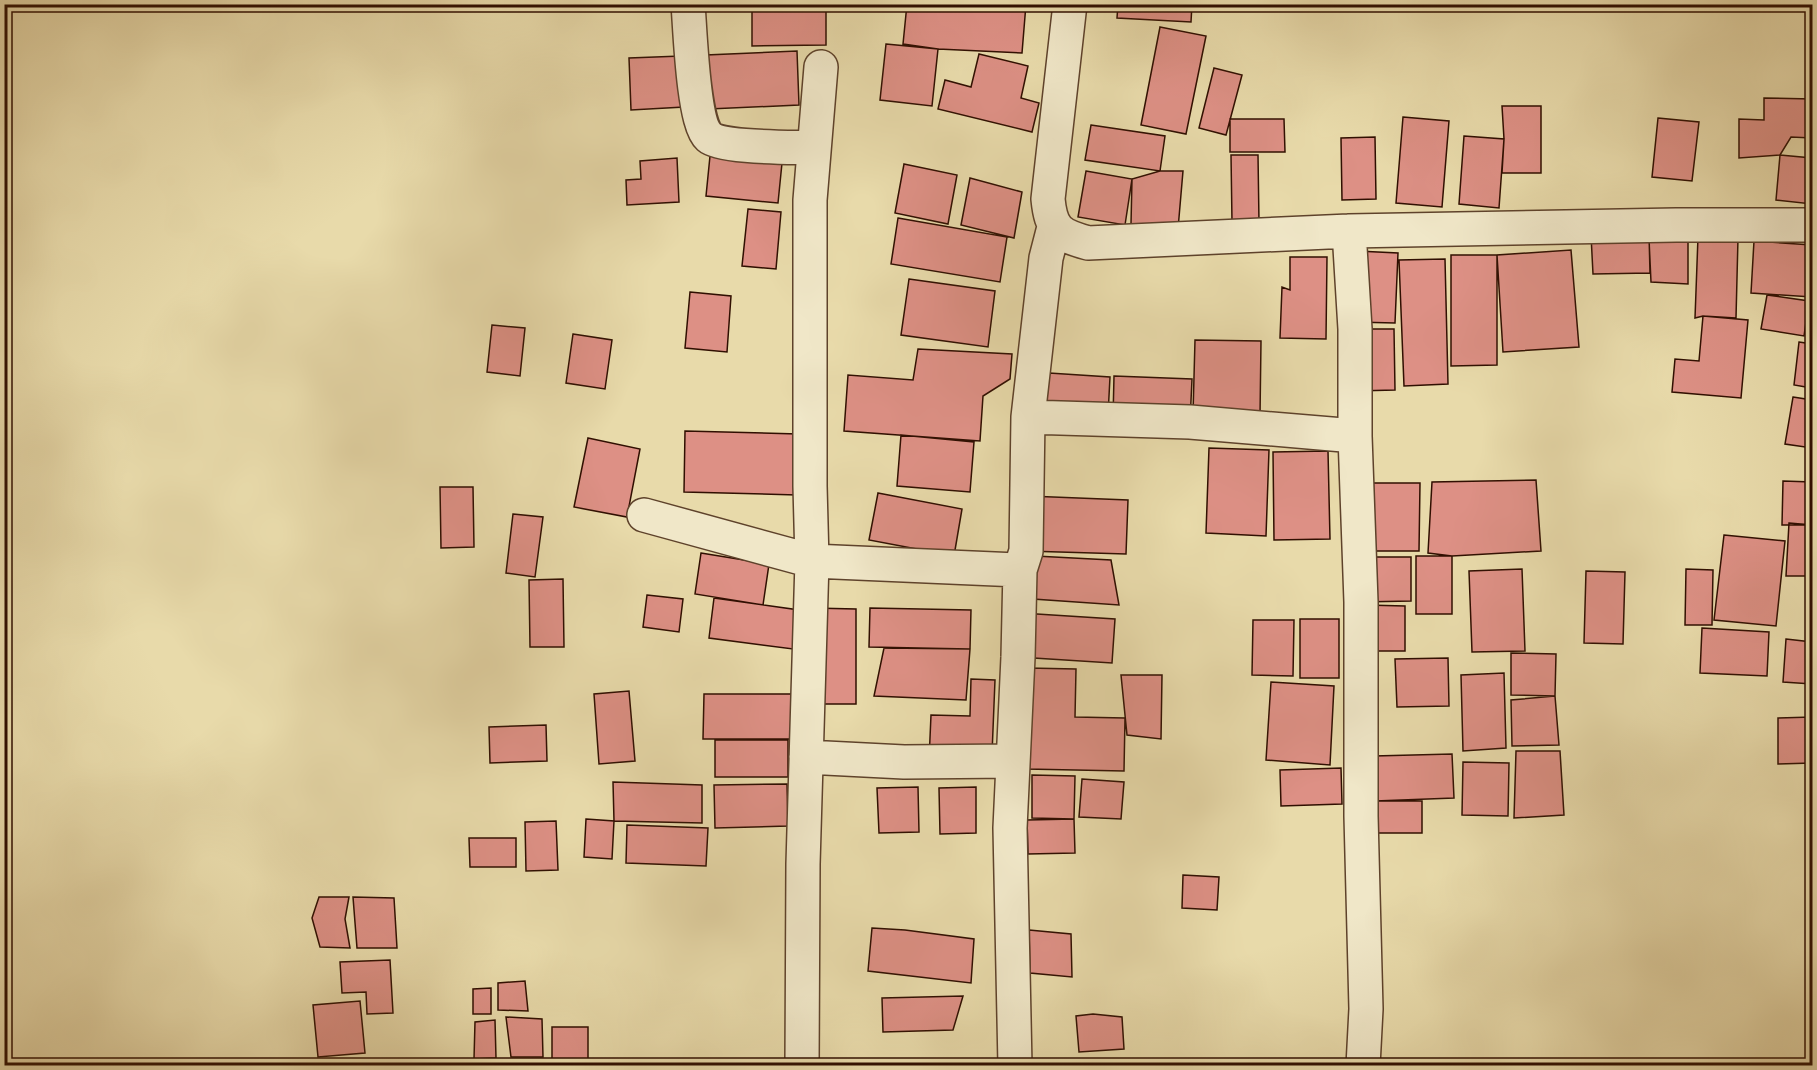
<svg xmlns="http://www.w3.org/2000/svg" width="1817" height="1070" font-family="'IM FELL Great Primer',serif">
<style>
.building{fill:#dd9085;stroke:#300f01;stroke-width:1.5}
.lines{fill:none;stroke-linecap:round;stroke-linejoin:round}
.minor-casing{stroke:#5e422b;stroke-width:36}
.minor{stroke:#f0e7c8;stroke-width:33}
</style>
<rect width="100%" height="100%" fill="#e8daaa"/>
<filter id="stains"><feTurbulence type="fractalNoise" baseFrequency=".00333" numOctaves="4"/><feColorMatrix values="0 0 0 0 .2 0 0 0 0 .09 0 0 0 0 .02 0 0 0 .5 -.17"/></filter>
<radialGradient id="worn" r=".72"><stop offset=".6" stop-color="#630" stop-opacity="0"/><stop offset="1" stop-color="#630" stop-opacity=".3"/></radialGradient>
<path class="building" d="M752 4H826V45L752 46Z
M907 4H1026L1022 53 938 49 903 44Z
M1118 4H1192L1191 22 1117 18Z
M1160 27 1206 36 1186 134 1141 125Z
M886 44 938 49 932 106 880 100Z
M797 51 799 105 709 109 706 55Z
M979 54 1028 66 1021 98 1039 103 1032 132 938 109 945 80 971 87Z
M681 56 684 107 631 110 629 58Z
M1214 68 1242 75 1226 135 1199 128Z
M1764 98 1812 99V138L1791 137 1780 155 1739 158V119L1764 120Z
M1502 106H1541V173H1502L1504 139Z
M1403 117 1449 121 1442 207 1396 203Z
M1658 118 1699 122 1692 181 1652 177Z
M1230 119H1284L1285 152H1230Z
M1091 125 1165 136 1160 171 1085 160Z
M1464 136 1504 139 1499 208 1459 204Z
M1375 137 1376 199 1342 200 1341 138Z
M1231 155H1258L1259 222H1232Z
M1780 155 1812 158V204L1776 200Z
M710 156 782 163 778 203 706 196Z
M677 158 679 202 627 205 626 180 641 179 640 161Z
M904 164 957 175 948 224 895 213Z
M1086 171 1132 179 1125 225 1078 217Z
M1160 171H1183L1178 229 1131 224 1132 179Z
M970 178 1022 192 1014 238 961 225Z
M748 209 781 212 776 269 742 266Z
M898 218 1007 237 1000 282 891 264Z
M1649 233 1650 273 1593 274 1591 235Z
M1698 237 1738 238 1736 318 1703 316 1695 318Z
M1649 239H1688V284L1651 282Z
M1754 241 1812 245V297L1751 293Z
M1571 250 1579 347 1503 352 1497 255Z
M1357 251 1398 253 1395 323 1354 322Z
M1451 255H1497V365L1451 366Z
M1290 257H1327L1326 339 1280 338 1282 287 1290 290Z
M1445 259 1448 384 1404 386 1399 260Z
M909 279 995 291 988 347 901 335Z
M690 292 731 296 727 352 685 348Z
M1767 295 1809 301 1804 336 1761 329Z
M1703 316 1748 320 1741 398 1672 392 1675 359 1699 361Z
M492 325 525 328 520 376 487 372Z
M1355 329H1394L1395 390 1355 391Z
M573 334 612 340 605 389 566 383Z
M1195 340 1261 341 1260 416 1193 414Z
M1799 342 1812 344V388L1794 385Z
M918 349 1012 354 1010 379 983 396 980 441 844 431 848 375 913 380Z
M1049 373 1110 377 1108 415 1046 411Z
M1114 376 1192 379 1190 422 1113 419Z
M1793 397 1812 400V448L1785 444Z
M685 431 798 434 797 495 684 492Z
M901 435 974 442 970 492 897 486Z
M588 438 640 449 627 517 574 507Z
M1209 448 1269 450 1266 536 1206 533Z
M1328 451 1330 539 1274 540 1273 452Z
M1536 480 1541 551 1452 556 1428 553 1432 482Z
M1783 481 1812 482V525H1782Z
M1360 483H1420L1419 551H1359Z
M440 487H473L474 547 441 548Z
M878 493 962 509 954 556 869 540Z
M1028 496 1128 500 1126 554 1026 551Z
M513 514 543 517 535 577 506 573Z
M1789 523 1812 525V576H1786Z
M1724 535 1785 541 1776 626 1714 620Z
M701 553 769 564 763 605 695 594Z
M1035 556 1111 560 1119 605 1033 599Z
M1416 556H1452V614H1416Z
M1361 557H1411V601L1361 602Z
M1522 569 1525 651 1472 652 1469 571Z
M1686 569 1713 570 1712 625H1685Z
M1586 571 1625 572 1623 644 1584 643Z
M563 579 564 647H530L529 580Z
M647 595 683 599 679 632 643 627Z
M714 598 799 610 793 649 709 638Z
M1365 605 1405 606V651H1361Z
M812 608 856 609V704H812Z
M870 608 971 610 970 649 869 647Z
M1021 613 1115 619 1112 663 1018 657Z
M1300 619H1339V678H1300Z
M1253 620H1294L1293 676 1252 675Z
M1702 628 1769 632 1767 676 1700 673Z
M1786 639 1812 642V684L1783 682Z
M884 648 970 649 966 700 874 696Z
M1511 653 1556 654 1555 696 1511 695Z
M1448 658 1449 706 1397 707 1395 659Z
M1027 668 1076 669 1075 717 1125 718 1124 771 1026 769Z
M1504 673 1506 748 1463 751 1461 675Z
M1121 675H1162L1161 739 1127 735Z
M971 679 995 680 992 754 929 761 931 715 970 716Z
M1271 682 1334 686 1330 765 1266 760Z
M629 691 635 761 599 764 594 694Z
M704 694H792V739H703Z
M1555 696 1559 745 1512 746 1511 700Z
M1812 717V763L1778 764V718Z
M546 725 547 761 490 763 489 727Z
M715 740H788V777H715Z
M1516 751H1560L1564 815 1514 818Z
M1452 754 1454 798 1375 801 1374 756Z
M1463 762 1509 763 1508 816 1462 815Z
M1341 768 1342 804 1281 806 1280 770Z
M1032 775 1075 776 1074 819 1032 818Z
M1082 779 1124 782 1121 819 1079 817Z
M613 782 702 785V823L614 821Z
M787 784 788 826 715 828 714 785Z
M918 787 919 832 879 833 877 788Z
M976 787V833L940 834 939 788Z
M1375 801H1422V833H1376Z
M586 819 614 821 612 859 584 857Z
M1074 819 1075 853 1028 854 1027 820Z
M556 821 558 870 526 871 525 822Z
M627 825 708 828 706 866 626 863Z
M469 838H516V867H470Z
M1183 875 1219 877 1217 910 1182 908Z
M319 897H349L345 919 350 948 320 947 312 918Z
M353 897 394 898 397 948H357Z
M872 928 905 930 974 939 971 983 868 971Z
M1029 930 1071 934 1072 977 1030 973Z
M390 960 393 1013 367 1014 366 992 342 993 340 962Z
M525 981 528 1011 498 1010V983Z
M491 988V1014H473V989Z
M963 996 953 1030 883 1032 882 998Z
M360 1001 365 1053 318 1057 313 1005Z
M1093 1014 1122 1017 1124 1049 1079 1052 1076 1016Z
M506 1017 542 1019 543 1057H511Z
M495 1020 496 1058 474 1059 475 1022Z
M552 1027H588V1066H552Z"/>
<g class="lines">
<g class="minor-casing">
<path id="minor" d="M688 4C690 28 693 123 709 137 721 148 794 147 814 148
M1070 4 1048 199C1051 230 1059 235 1088 243L1349 231 1676 225H1812
M1349 231 1355 329V436L1361 602V816L1366 1009 1363 1066
M1028 417 1190 422 1355 436
M644 515 812 561 1020 570
M806 757 904 762 1013 761
M802 1066 803 864 812 561 810 486V200L821 67
M1015 1066 1010 828 1018 657 1020 570 1026 551 1028 417 1046 258 1054 227"/>
</g>
<use href="#minor" class="minor"/>
</g>
<rect width="1817" height="1070" fill="none" stroke="#e8daaa" stroke-width="24"/>
<rect x="6" y="6" width="1805" height="1058" fill="none" stroke="#300f01" stroke-width="3"/>
<rect x="12" y="12" width="1793" height="1046" fill="none" stroke="#300f01" stroke-width="1.5"/>
<rect width="100%" height="100%" filter="url(#stains)"/>
<rect width="100%" height="100%" fill="url(#worn)"/>
</svg>
